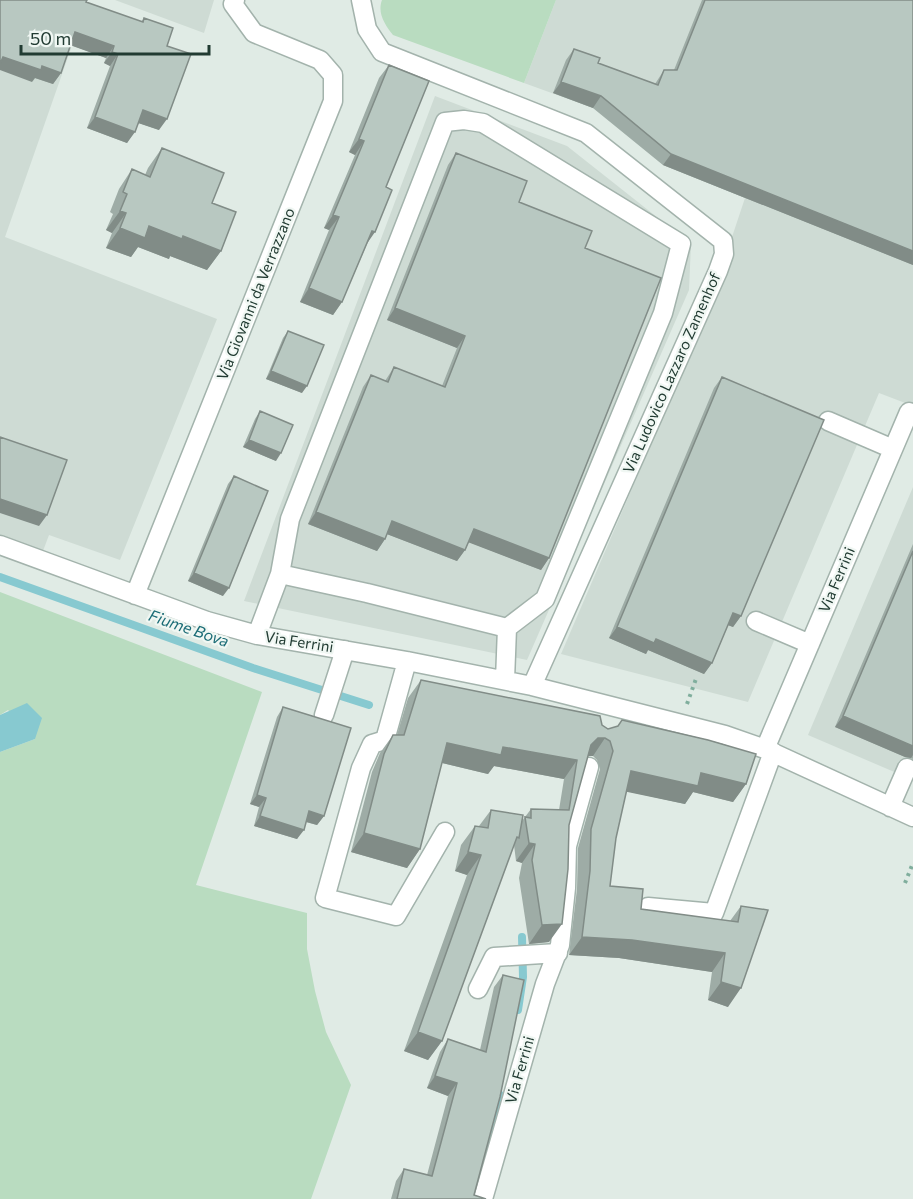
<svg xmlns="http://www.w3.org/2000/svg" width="913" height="1199" font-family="Commissioner,sans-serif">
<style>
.built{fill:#cedbd4}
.green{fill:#b9dcc0}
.water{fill:#87c9d0}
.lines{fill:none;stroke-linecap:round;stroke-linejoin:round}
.stream{stroke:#87c9d0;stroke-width:8}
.minor-casing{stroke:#a3b3ac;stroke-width:21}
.path{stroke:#80ae9d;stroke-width:4;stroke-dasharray:3 4.5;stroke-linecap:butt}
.minor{stroke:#fff;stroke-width:18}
.wall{fill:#9eaca6}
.shaded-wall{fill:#818c87}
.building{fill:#b8c8c1;stroke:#818c87;stroke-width:1.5}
.labels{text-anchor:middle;stroke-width:4.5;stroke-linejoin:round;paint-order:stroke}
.street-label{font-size:15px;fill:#213b32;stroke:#f0f7f3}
.water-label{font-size:16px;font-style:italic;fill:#1b6c76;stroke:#f0f7f3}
</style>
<rect width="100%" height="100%" fill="#e0ebe5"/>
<path class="built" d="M0 0H88L5 237 217 319 120 560 49 535 43 551 0 535Z
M115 0H214L204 33Z
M556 0H913V406L879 393 748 702 561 654 704 321 745 198 663 165 593 108 524 83Z
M435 96 567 146 691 244 689 290 527 660 244 601Z
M913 487V780L808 735Z"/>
<path class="green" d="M382 0H556L524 83 393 35C385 25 377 13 382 0Z
M0 592 262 692 196 885 307 913V949L315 991 326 1032 351 1085 311 1199H0V752L35 739 8 710 0 715Z"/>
<path class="water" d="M27 703 42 718 35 739 0 752V715Z"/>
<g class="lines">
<path class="stream" d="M0 577 253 668 369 705
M518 1010 523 977 522 937
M474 1199 500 1095"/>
<g class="minor-casing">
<path id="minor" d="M361 0 367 29 382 52 586 133 723 241 724 254 718 271 532 686
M828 421 893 449
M0 545 207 621 257 635 407 661 532 686 725 735 765 749 913 817
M280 574 290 519 445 122 464 120 483 123 681 244 663 313 545 599 507 628
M135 595 333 101V75L320 60 254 33 233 4 235 0
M756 621 810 644
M257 635 280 574 367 593 507 628 505 680
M407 661 385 740 372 744 361 768 325 898 396 916 445 832
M324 715 345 650
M765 749 909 412
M890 807 907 768
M648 907 714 913 773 752
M478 989 494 957 558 953
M483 1199 545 984 560 945 566 888 567 846 589 767"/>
</g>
<path class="path" d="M687 704 697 676
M905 883 913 863"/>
<use href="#minor" class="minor"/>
</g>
<path class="wall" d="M702 0H913V265L663 165 593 108 553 93 566 60 574 49 598 63 655 84 664 70H674Z
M86 2 141 22 144 18 167 46 159 130 139 123 127 143 87 128 110 66 104 63 106 58 71 45 61 73 53 84 35 78 32 82Z
M389 65 386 187 367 244 342 302 333 315 300 302 329 230 324 228 355 155 349 152 379 78Z
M162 148 212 203 221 251 207 270 170 256 169 259 138 247 131 257 106 248 112 233 106 230 113 214 110 212 119 189 132 169 145 175 148 168Z
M456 153 519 202 585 248 549 558 541 570 469 542 465 550 457 561 387 534 385 539 377 551 308 524 363 387 371 375 385 381 394 367 442 386 457 348 387 320 448 165Z
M288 331 302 393 266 379 283 338Z
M722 377 741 616 733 627 728 625 712 663 704 674 648 650 646 654 609 638 714 388Z
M260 411 276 461 243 447 255 419Z
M234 476 223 596 188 581 228 484Z
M913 544V759L911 758 905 757 835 727Z
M421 680 602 725 608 729 746 784 733 802 693 792 685 804 626 791 616 838 610 886 641 909 730 921 741 906 728 1007 708 1000 712 972 619 958 569 955 577 889 578 848 600 769 597 760 593 756H588L569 825 549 942 529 944 519 878 522 863 516 861 514 845 442 1041 428 1060 404 1051 467 875 455 871 461 845 475 826H479L491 810 522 821 531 809 559 810 564 779 494 766 488 774 442 763 420 849 407 868 351 852 372 772 380 753 393 735H397L408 698Z
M283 707 324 816 317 825 306 822 297 839 254 826 259 807 250 804 277 717Z
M503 975 474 1195 486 1199H391L396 1181 404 1169 427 1175 448 1096 427 1088 440 1052 448 1039 480 1050 494 987Z"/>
<path class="shaded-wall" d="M75 32 114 46 106 58 67 44Z
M112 52 118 54 110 66 104 63Z
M3 57 42 66 61 73 53 84 35 78 32 82 0 70V60Z
M561 82 601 96 593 108 553 93Z
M143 110 167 119 159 130 135 122Z
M95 117 135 132 127 143 87 128Z
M359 139 364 141 355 155 349 152Z
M671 154 913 251V265L663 165Z
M120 211 126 213 112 233 106 230Z
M333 215 339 217 329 230 324 228Z
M149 226 183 236 221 251 207 270 170 256 169 259 138 247 131 257 106 248 120 228Z
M372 231 375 232 366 245Z
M309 288 342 302 333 315 300 302Z
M395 308 465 336 457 348 387 320Z
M271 371 307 386 302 393 266 379Z
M249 440 281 453 276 461 243 447Z
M0 499 47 515 39 526 0 513Z
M316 512 385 539 377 551 308 524Z
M392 521 465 550 457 561 384 533Z
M474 529 549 558 541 570 465 541Z
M194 573 229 588 223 596 188 581Z
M733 613 741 616 733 627 725 624Z
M617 627 656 639 712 663 704 674 648 650 646 654 609 638Z
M843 716 913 746V755L911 758 905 757 835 727Z
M598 738H605L593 756H586L591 745Z
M447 743 503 747 577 760 564 779 494 766 488 774 434 761Z
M631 771 701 773 746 784 733 802 693 792 685 804 618 790Z
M257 795 266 798 259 807 250 804Z
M309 811 324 816 317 825 303 821Z
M260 816 304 830 297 839 254 826Z
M364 833 420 849 407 868 351 852Z
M529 843 535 844 522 863 516 861Z
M468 852 481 855 467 875 455 871Z
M562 924 549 942 529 944 542 925Z
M582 937 632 940 725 953 712 972 619 958 569 955Z
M721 982 741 988 728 1007 708 1000Z
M418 1032 442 1041 428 1060 404 1051Z
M435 1076 457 1083 448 1096 427 1088Z"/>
<path class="building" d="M0 0H87L86 2 143 22 144 18 173 28 167 46 191 54 167 119 143 110 135 132 95 117 118 54 112 52 114 46 75 32 61 73 42 66 41 70 3 57 0 64Z
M705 0H913V251L671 154 601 96 561 82 574 49 600 58 598 63 658 85 664 70H677Z
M389 65 429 81 386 187 392 190 375 232 372 231 342 302 309 288 339 217 333 215 364 141 359 139Z
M162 148 224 173 212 203 236 212 221 251 183 236 182 239 149 226 145 238 120 228 126 213 120 211 127 194 123 192 132 169 150 177Z
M456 153 527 181 519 202 592 231 585 248 661 278 549 558 474 529 465 550 392 521 385 539 316 512 371 375 388 382 394 367 445 387 465 336 395 308Z
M288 331 324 345 307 386 271 371Z
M722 377 824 420 741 616 733 613 712 663 656 639 654 643 617 627Z
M260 411 293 425 281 453 249 440Z
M0 437 67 460 47 515 0 499Z
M234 476 268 491 229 588 194 573Z
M913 551V746L843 716Z
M421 680 600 716 602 725 608 729 618 726 622 720 708 740 756 754 746 784 701 773 698 786 631 771 616 838 610 886 643 889 641 909 738 922 741 906 768 910 741 988 721 982 725 953 632 940 582 937 590 871 591 829 613 751 610 741 605 738H598L591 745 569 825 568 869 562 924 542 925 532 860 535 844 529 843 525 817 531 818V809L569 810 577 760 503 747 501 755 447 743 420 849 364 833 384 754 393 735H404Z
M283 707 351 728 324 816 309 811 304 830 260 816 266 798 257 795Z
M491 810 523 815 519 838 517 837 442 1041 418 1032 481 855 468 852 475 826 488 828Z
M503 975 524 980 500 1097 474 1195 486 1199H397L404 1169 432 1176 457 1083 435 1076 448 1039 486 1052Z"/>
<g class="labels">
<g class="street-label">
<text transform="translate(256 294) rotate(-68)" y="5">Via Giovanni da Verrazzano</text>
<text transform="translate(672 373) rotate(-66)" y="5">Via Ludovico Lazzaro Zamenhof</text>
<text transform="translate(837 580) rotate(-67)" y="5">Via Ferrini</text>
<text transform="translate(299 642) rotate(9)" y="5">Via Ferrini</text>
<text transform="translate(520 1070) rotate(-74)" y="5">Via Ferrini</text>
</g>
<g class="water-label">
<text transform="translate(189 628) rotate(19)" y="6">Fiume Bova</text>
</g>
</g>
<path d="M21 45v9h188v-9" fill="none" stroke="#213b32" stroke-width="3"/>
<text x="30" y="45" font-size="18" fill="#213b32" stroke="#f0f7f3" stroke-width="4.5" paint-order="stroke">50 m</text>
</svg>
